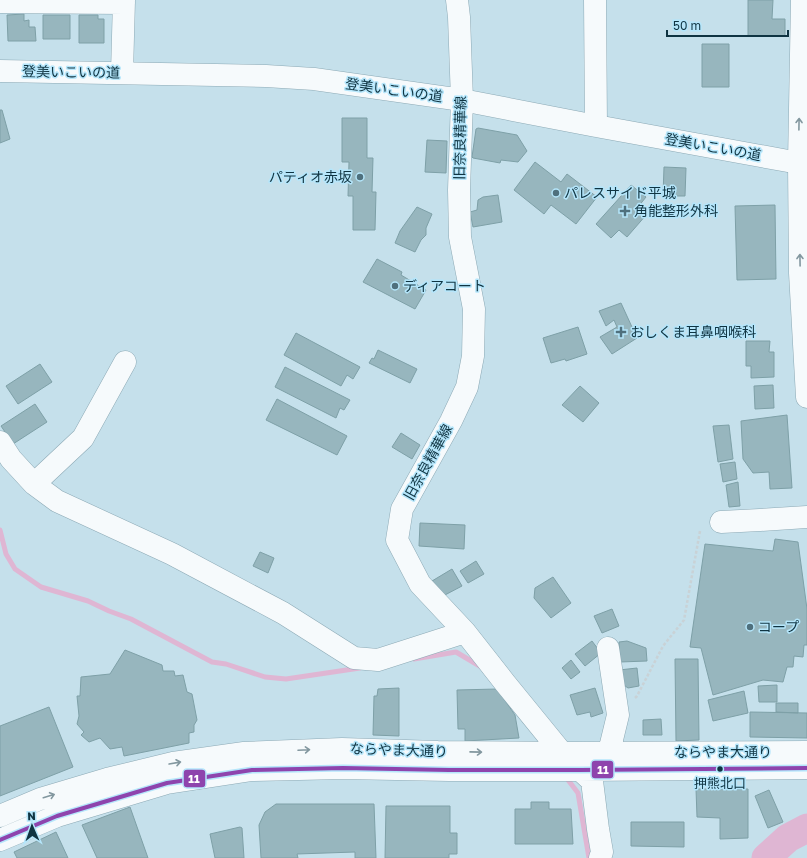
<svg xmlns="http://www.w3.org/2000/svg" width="807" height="858" font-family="'Golos Text','Noto Sans JP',sans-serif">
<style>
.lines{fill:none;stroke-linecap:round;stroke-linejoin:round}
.stream{stroke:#dfb6d3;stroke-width:5}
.river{stroke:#dfb6d3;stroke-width:29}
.building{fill:#97b6be;stroke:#7ea0a7}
.minor-casing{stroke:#8ca9b5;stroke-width:23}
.major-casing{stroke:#8ca9b5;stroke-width:23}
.path{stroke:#c9d2d6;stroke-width:2.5;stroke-dasharray:3 2;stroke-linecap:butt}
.minor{stroke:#f6fafc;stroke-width:22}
.major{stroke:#f6fafc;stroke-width:22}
.bus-1-casing{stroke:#b5e6fb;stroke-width:7}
.bus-1{stroke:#8e44ad;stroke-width:4}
.oneway{stroke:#82979f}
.poi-dot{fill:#4f707d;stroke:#b5e6fb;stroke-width:1.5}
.bus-dot{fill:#0f3442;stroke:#b5e6fb;stroke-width:1.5}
.labels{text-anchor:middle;stroke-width:3;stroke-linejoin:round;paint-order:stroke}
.bus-label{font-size:13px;fill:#0f3442;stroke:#b5e6fb}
.street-label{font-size:14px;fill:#0f3442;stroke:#b5e6fb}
.poi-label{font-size:14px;fill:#0f3442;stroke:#b5e6fb;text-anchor:start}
.line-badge{stroke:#b5e6fb;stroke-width:1.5}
.badge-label{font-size:11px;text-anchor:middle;font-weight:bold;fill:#fff}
</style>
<rect width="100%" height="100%" fill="#c5e0eb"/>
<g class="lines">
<path class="stream" d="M0 530 6 554 15 569 41 587 88 601 109 611 131 619 212 662 226 664 265 677 286 679 360 668
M414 659 456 652 483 668
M565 776 578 793 589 858"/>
<path class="river" d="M766 858 788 838 807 828"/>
</g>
<path class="building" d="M748 0H773L772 19H785V36H748Z
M24 14V21L29 20V27H35L36 41H8L7 15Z
M43 15H70V39H43Z
M79 15H98V19H104V43H79Z
M702 44H729V87H702Z
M0 110H2L10 139 0 143Z
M342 118H367V158H373L372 192H376L375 230H353V196H348L349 162H342Z
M478 128 517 135 527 151 518 162 501 160 500 163 473 158 472 157 476 129Z
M427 140 447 141 446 173 425 172Z
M535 162 561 182 567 174 597 197 576 224 551 205 544 214 514 190Z
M664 167 686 168 685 196H663Z
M631 185 646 197 638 207 647 214 627 237 619 230 611 238 596 224Z
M498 195 502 222 473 227 470 212 477 210 478 200 483 197Z
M775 205 776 279 737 280 735 206Z
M417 207 432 214 426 228V235L421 240 415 252 395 243 400 231Z
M377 259 402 272 401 275 426 290 415 309 363 282Z
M621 303 637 338 612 354 600 337 617 327 614 320 606 326 599 311Z
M578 327 587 354 566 361 565 359 551 363 543 338Z
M296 333 360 367 353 379 347 375 341 386 284 355Z
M746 341H770L769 352H774V377L751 378V366H746Z
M378 350 417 369 410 383 369 363 372 358 374 359Z
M40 364 52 382 18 404 6 386Z
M285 367 350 400 344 410 340 408 336 418 275 387Z
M773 385 774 408 755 409 754 386Z
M580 386 599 403 583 422 562 405Z
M277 399 347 436 337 455 266 420Z
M35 404 47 422 13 444 1 426Z
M787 415 792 488 770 489 769 472 753 473 743 459 741 421Z
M729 425 733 459 718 462 713 426Z
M401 433 420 445 412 459 392 447Z
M735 462 737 479 723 482 720 464Z
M738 482 740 506 729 507 726 485Z
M420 523 465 525 464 549 419 546Z
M775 539 798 542 807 609V645H804L803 657 794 656 793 667H787L783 682 763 680 713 695 701 648 690 647 705 544 773 551Z
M260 552 274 558 268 573 253 566Z
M476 561 484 574 468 583 460 571Z
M452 569 462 586 443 596 432 581Z
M553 577 571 603 551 618 534 598 535 588Z
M612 609 619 626 602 633 594 616Z
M592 641 601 653 585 666 575 654Z
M627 641 646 648 647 661 620 662 619 642Z
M125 650 162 665 163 671H174L175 676 183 675 187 692 192 694 197 720 194 725V732L189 733V743L124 756 122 747 110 749 100 738 89 742 81 735 84 732 77 724 79 716 77 696H80L81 677 110 674Z
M675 659H698L699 740 676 741Z
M571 660 580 672 571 679 562 668Z
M637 668 639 686 628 688 621 683 619 670Z
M777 685V702H759L758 686Z
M399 688V736L373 735 374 696H377L378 689Z
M595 688 603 713 591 717 590 712 577 715 570 695Z
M497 689 515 715 519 738 465 741V729H458L457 690Z
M744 691 748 713 713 721 708 700Z
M776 703H798V713L776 712Z
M49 707 73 767 0 796V726Z
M750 712 807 713V738L750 737Z
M661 719 662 735H643V720Z
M696 789H748V838L720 839V818L697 817Z
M769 790 783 822 768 828 755 796Z
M531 802H549V809H571L573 844H515V809H531Z
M276 804H374L376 858H355V852L297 854 298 858H261L259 825 265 812Z
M386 806H450V833H457V854H449V858H385Z
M130 807 148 858H97L82 825Z
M631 822H684V847L631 846Z
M240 827 242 828 244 858H215L210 834Z
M56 832 68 858H17L14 852Z"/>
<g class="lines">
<g class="minor-casing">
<path id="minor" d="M457 0 459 17 462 100 459 190 460 237 474 309 473 356 467 387 451 421 402 509 397 540 420 584 465 632 505 683 562 753 592 781 598 829 602 852 600 858
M595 0 596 126
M0 2 124 3
M0 71 266 76 314 79 462 100 596 126 799 163H807
M122 73 124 0
M0 442 11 459 34 484 57 501 172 554 283 613 354 658 378 660 465 632
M34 484 83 438 125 362
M721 522 760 520 807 517
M608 648 618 715 609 752
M0 816 40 799 107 779 173 763 244 753 342 749 438 752 562 753 807 752
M0 840 57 816 167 783 252 770 343 768 449 770H580L807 768"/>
</g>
<g class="major-casing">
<path id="major" d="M802 0 799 163 800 273 807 397"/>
</g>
<path class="path" d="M635 698 637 696 663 646 684 620 700 531"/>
<use href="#minor" class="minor"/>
<use href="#major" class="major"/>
<g class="bus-1-casing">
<path id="bus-1" d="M0 840 57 816 167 783 252 770 343 768 449 770H580L807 768"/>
</g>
<use href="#bus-1" class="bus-1"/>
</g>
<defs><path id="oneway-shaft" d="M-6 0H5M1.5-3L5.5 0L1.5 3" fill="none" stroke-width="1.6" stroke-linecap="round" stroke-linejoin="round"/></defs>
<g class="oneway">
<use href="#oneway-shaft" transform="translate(799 124) rotate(-89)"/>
<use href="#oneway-shaft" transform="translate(800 260) rotate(-91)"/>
<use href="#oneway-shaft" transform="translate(304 750) rotate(-3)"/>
<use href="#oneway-shaft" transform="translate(476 752) rotate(1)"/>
<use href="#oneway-shaft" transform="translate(175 763) rotate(-10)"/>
<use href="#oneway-shaft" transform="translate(49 796) rotate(-17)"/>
</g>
<g class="poi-dot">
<circle cx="360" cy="177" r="4"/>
<circle cx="556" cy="193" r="4"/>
<path d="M623 205h4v4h4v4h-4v4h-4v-4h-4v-4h4z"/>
<circle cx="395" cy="286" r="4"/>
<path d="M619 326h4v4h4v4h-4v4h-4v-4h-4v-4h4z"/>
<circle cx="750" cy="627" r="4"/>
</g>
<circle class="bus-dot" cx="720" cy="769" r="3.5"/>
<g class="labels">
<g class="bus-label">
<text x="720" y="788">押熊北口</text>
</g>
<g class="street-label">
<text transform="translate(71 72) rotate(1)" y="5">登美いこいの道</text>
<text transform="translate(394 90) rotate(8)" y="5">登美いこいの道</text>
<text transform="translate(460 138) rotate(-89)" y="5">旧奈良精華線</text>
<text transform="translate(713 147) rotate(10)" y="5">登美いこいの道</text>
<text transform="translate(428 462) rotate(-61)" y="5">旧奈良精華線</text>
<text transform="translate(399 750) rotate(2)" y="5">ならやま大通り</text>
<text x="723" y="757">ならやま大通り</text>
</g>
<g class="poi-label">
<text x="352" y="182" text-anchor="end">パティオ赤坂</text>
<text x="564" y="198">パレスサイド平城</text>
<text x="634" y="216">角能整形外科</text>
<text x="403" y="291">ディアコート</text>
<text x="630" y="337">おしくま耳鼻咽喉科</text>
<text x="758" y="632">コープ</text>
</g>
</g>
<g class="line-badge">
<rect x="591" y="760" width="23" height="19" rx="4" fill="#8e44ad"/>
<rect x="183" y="769" width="23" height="19" rx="4" fill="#8e44ad"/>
</g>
<g class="badge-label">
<text x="603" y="774">11</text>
<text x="194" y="783">11</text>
</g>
<g transform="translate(32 826) rotate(358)" stroke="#b5e6fb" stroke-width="3" paint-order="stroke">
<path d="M0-3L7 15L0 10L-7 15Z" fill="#0f3442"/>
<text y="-6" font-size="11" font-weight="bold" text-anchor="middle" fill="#0f3442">N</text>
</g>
<path d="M667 30v6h121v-6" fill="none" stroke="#0f3442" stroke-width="2"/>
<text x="673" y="30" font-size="12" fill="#0f3442" stroke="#b5e6fb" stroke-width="3" paint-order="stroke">50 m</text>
</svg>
